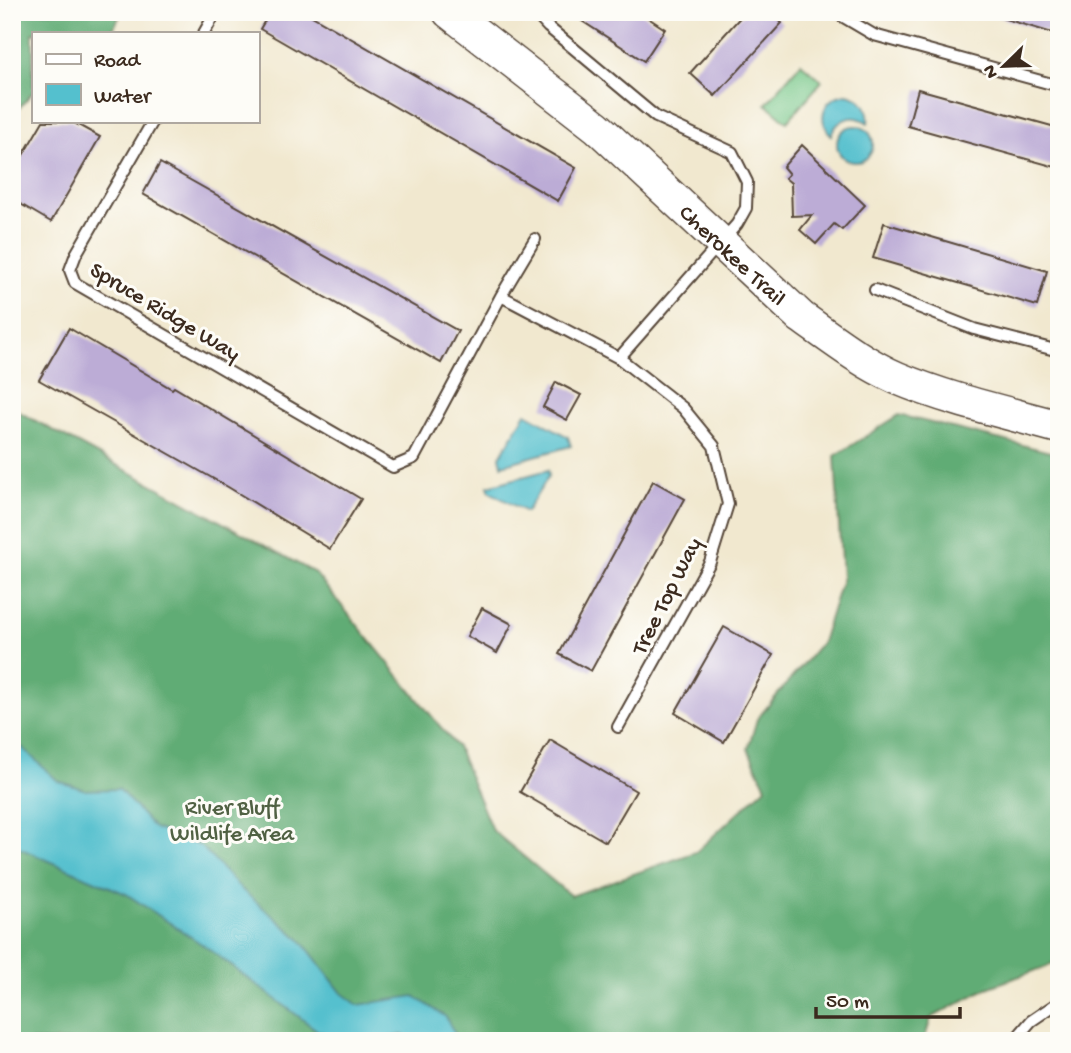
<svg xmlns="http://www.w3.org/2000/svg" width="1071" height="1053" font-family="'Gochi Hand',sans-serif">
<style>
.green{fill:#77c789;stroke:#597854;stroke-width:2}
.forest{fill:#61ac75;stroke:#4e6b4a;stroke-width:2}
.water{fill:#54c0ce;stroke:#487576;stroke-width:2}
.building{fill:#bcacd6}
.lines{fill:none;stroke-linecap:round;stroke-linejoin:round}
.lane-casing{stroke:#564639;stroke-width:14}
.secondary-casing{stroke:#564639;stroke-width:35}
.lane{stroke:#fff;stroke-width:10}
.secondary{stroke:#fff;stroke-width:32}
.labels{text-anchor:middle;stroke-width:6;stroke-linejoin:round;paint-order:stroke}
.street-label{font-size:23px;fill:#3b2a1e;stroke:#fdfcf7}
.park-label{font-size:23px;fill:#506143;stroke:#fdfcf7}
</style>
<rect width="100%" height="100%" fill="#fdfcf7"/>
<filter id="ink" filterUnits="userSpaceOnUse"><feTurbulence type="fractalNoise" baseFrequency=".0143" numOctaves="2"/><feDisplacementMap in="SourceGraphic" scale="14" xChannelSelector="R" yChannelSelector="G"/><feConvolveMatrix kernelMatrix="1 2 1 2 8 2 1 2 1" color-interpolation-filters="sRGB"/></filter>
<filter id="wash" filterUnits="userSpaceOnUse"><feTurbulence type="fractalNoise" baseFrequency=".00686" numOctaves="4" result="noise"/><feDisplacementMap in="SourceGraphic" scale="28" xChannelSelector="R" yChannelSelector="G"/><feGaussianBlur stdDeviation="1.57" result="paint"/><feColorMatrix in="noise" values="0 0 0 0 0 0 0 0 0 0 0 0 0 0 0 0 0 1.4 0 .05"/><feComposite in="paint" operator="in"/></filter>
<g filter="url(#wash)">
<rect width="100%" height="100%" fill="#f1e8cf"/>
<path class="green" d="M801 63 822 81 787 122 766 104Z"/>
<path class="forest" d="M12 12H122L111 33H33V92L12 116Z
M12 408 315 573 457 747 492 830 571 896 696 852 766 787 748 749 757 719 822 642 842 579 835 456 899 415 1059 454V962L987 988 931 1018 924 1041H12Z"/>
<path class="water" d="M847 94C862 97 870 108 868 123 853 113 838 118 831 135 816 118 824 97 847 94Z
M837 144a18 18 0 1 1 36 0a18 18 0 1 1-36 0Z
M526 413 568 437 571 446 502 465 500 457Z
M548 470 549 476 526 512 490 492 488 486Z
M12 738 58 781 86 790 119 789 154 828 201 846 240 888 301 940 342 993 358 1005 414 996 446 1017 457 1038 452 1041H424L402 1035 374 1041H344L318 1031 209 949 126 894 12 845Z"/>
<g id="blocks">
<path class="building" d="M270 12H305L576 168 558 201 260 29Z
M568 12H639L665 29 644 61Z
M745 12H770L782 23 715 96 690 73Z
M996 12H1059V35L995 16Z
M918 89 1059 128V168L908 126Z
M43 121H71L100 137 51 222 12 199V174Z
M802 145 865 205 842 230 834 224 816 244 800 230 812 215 792 216 791 183 785 178 789 174 783 167Z
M160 163 458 331 441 363 143 194Z
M884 223 1047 271 1037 306 873 258Z
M69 328 172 389 174 387 361 499 330 549 228 487 39 380Z
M556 382 581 395 567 420 543 407Z
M653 481 685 499 591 671 559 654Z
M482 608 512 624 497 653 467 636Z
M724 627 773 655 724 742 675 713Z
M550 740 636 791 606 842 520 792Z"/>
</g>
</g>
<g filter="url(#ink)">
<use href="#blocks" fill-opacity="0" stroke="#564639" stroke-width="2"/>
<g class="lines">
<g class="lane-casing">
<path id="lane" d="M534 12 548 27 656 117 732 152 747 182 746 208 737 224 619 358
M835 12 874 35 1059 86
M204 33 216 12
M153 121 76 254 70 270 75 283 393 467 414 458 501 296 535 239
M875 290 974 329 1059 351
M501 296 619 358 683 408 714 446 728 504 710 562 618 727
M1014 1041 1031 1021 1059 1002"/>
</g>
<g class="secondary-casing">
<g id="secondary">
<path id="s1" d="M449 12 597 127 801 317C832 339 863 363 897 378 949 400 1005 412 1059 427"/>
</g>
</g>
<use href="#lane" class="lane"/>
<use href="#secondary" class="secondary"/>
</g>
</g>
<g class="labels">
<g class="street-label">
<text dy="8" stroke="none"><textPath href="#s1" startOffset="374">Cherokee Trail</textPath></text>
<text transform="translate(166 310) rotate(31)" y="8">Spruce Ridge Way</text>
<text transform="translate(665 595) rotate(-63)" y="8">Tree Top Way</text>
</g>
<g class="park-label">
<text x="232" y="814">River Bluff<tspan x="232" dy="26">Wildlife Area</tspan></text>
</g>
</g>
<rect width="1071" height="1053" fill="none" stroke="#fdfcf7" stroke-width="42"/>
<rect x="32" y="32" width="228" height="91" fill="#fdfcf7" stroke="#afa8a0" stroke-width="2"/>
<rect x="46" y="54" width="35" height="10" fill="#ffffff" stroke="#afa8a0" stroke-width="2"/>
<text x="94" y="66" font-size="21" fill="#3b2a1e">Road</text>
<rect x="46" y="84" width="35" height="21" fill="#54c0ce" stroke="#afa8a0" stroke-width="2"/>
<text x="94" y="102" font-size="21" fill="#3b2a1e">Water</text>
<g transform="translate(1004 66) rotate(247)" stroke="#fdfcf7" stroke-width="5" paint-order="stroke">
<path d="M0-5L12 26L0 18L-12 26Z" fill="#3b2a1e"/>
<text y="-10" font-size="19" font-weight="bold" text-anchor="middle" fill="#3b2a1e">N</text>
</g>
<path d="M816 1007v10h144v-10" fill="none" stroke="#3b2a1e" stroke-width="3.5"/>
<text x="826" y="1007" font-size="21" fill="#3b2a1e" stroke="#fdfcf7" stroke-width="5" paint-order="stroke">50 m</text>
</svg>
